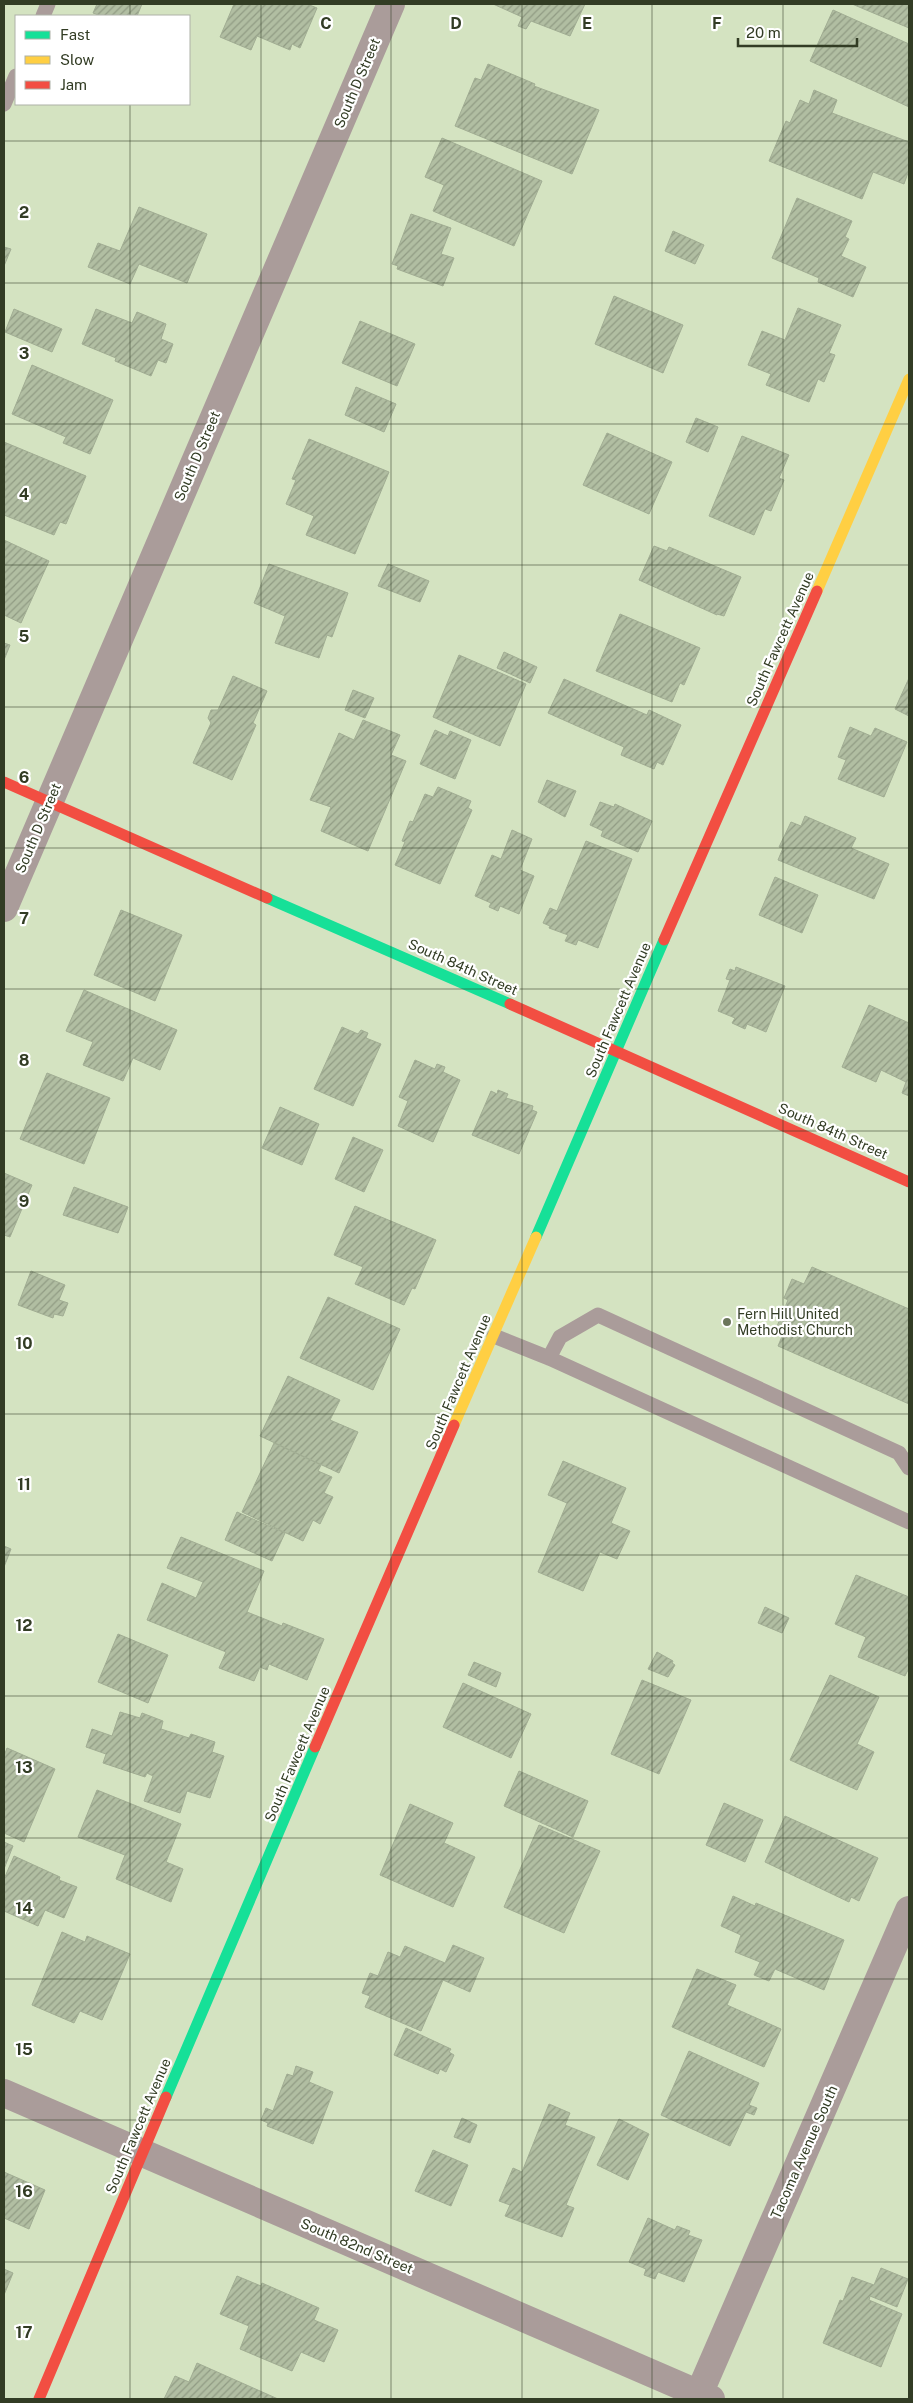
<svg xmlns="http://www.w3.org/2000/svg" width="913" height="2403" font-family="'Public Sans',sans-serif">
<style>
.building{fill:url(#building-hatch);stroke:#a1ad93}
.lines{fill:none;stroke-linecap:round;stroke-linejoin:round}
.lane{stroke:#aa9c9a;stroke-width:15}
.street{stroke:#aa9c9a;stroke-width:28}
.fast{stroke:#16e098;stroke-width:11}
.slow{stroke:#ffcf43;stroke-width:11}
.jam{stroke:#f24e42;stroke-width:11}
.grid{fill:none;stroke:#323c24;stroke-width:1;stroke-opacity:0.55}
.poi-dot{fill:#6b765b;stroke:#fff;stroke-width:2}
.labels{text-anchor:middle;stroke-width:4.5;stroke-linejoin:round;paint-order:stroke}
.street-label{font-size:14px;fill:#323c24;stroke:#fff}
.poi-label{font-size:14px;fill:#323c24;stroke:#fff;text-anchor:start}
.grid-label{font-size:16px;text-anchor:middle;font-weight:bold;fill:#323c24;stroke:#fff;stroke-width:4.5;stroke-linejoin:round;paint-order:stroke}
</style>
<defs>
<pattern id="building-hatch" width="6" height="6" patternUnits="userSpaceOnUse" patternTransform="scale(1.25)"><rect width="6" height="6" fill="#b1bea2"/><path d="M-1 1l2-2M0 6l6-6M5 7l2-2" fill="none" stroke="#919c84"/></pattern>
</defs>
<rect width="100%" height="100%" fill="#d4e3c1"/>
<path class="building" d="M97 4H142L137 16H101L93 13Z
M234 4H307L317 8 300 48 292 44 290 50 257 36 251 50 220 37Z
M493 4H585L570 36 531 21 526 29 518 26 522 17Z
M852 4H909V28Z
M833 10 909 44V107L810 61Z
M488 64 535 84 534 86 599 110 572 174 455 126 475 78 481 80Z
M814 90 837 100 832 113 909 142V170L904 184 873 172 862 199 769 161 786 121 790 123 800 100 809 104Z
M442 138 542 181 514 246 433 211 444 185 425 177Z
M797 198 852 221 845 237 849 239 841 256 866 267 853 297 818 282 819 278 772 258Z
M139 207 207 234 187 283 139 264 130 284 88 267 98 243 120 251Z
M411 214 451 228 441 254 454 258 443 286 397 269 398 266 392 264Z
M673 231 704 245 695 264 665 251Z
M4 247 11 249 4 266Z
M614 296 683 325 663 373 595 344Z
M798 308 841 325 829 353 835 355 824 382 818 379 809 402 766 385 771 374 748 365 762 331 785 340Z
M14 309 62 329 52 352 5 332Z
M96 309 132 323 137 312 166 324 161 339 173 344 166 363 158 360 151 376 115 361 116 358 82 344Z
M360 321 415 344 397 386 342 363Z
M32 365 113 400 90 454 63 443 66 437 12 414Z
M356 387 396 404 384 432 345 415Z
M696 418 718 427 708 452 686 442Z
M607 433 672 462 649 514 583 485Z
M742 436 789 455 779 478 784 480 771 511 765 509 754 535 709 516Z
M309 439 389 472 355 554 306 535 314 516 286 504 296 480 292 479Z
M4 442 86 476 66 524 60 522 54 535 4 515Z
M4 540 49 561 21 623 4 615Z
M654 546 667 551 669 547 741 577 724 616 717 614V615L639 580Z
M269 564 348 593 332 637 327 635 319 658 275 643 285 616 254 603Z
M388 564 429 581 420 602 378 586Z
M620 614 700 648 684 685 680 683 672 702 596 671Z
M4 643 10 645 4 660Z
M504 652 537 667 530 683 497 668Z
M459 655 526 684 500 746 433 717Z
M233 676 267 691 253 723 256 725 232 780 193 763 211 723 208 718 211 710H218Z
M909 678V716L895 709Z
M564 679 647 715 649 710 681 725 663 765 657 762 654 769 621 755 624 747 548 713Z
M353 690 374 698 365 718 345 710Z
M363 720 400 735 391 755 406 761 368 851 321 831 331 807 310 800 339 733 354 740Z
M850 727 871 736 875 728 907 742 884 797 838 779 846 760 838 757Z
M435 730 448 736 450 731 471 740 455 779 420 764Z
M547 780 576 791 565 817 538 802Z
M438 787 471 801 468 808 472 810 440 884 395 865 405 842 402 841 410 821 413 822 425 794 433 797Z
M600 802 614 807 615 804 652 821 638 852 601 836 603 831 590 825Z
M805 816 856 838 851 848 889 864 874 899 778 860 783 848 779 847 791 822 801 826Z
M512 830 532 839 520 870 534 876 519 914 500 906 498 911 489 907 491 903 475 896 492 855 501 859Z
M586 841 632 859 598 948 578 940 576 945 565 941 568 935 549 928 550 926 543 923 550 908 557 911Z
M775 877 818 895 802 933 759 915Z
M121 910 182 935 155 1001 94 975Z
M736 967 785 986 766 1032 747 1024 745 1029 732 1023 735 1018 718 1011 730 980 726 979 730 969 735 971Z
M84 990 177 1030 160 1070 133 1058 123 1081 83 1065 93 1042 66 1031Z
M869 1005 909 1023V1096L902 1093 906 1082 881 1070 876 1082 842 1067Z
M342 1027 358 1034 361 1030 368 1033 366 1038 381 1044 353 1106 314 1089Z
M415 1060 435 1069 437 1064 445 1067 443 1072 460 1080 433 1142 398 1126 408 1101 399 1097Z
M47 1073 110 1098 84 1164 20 1139Z
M498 1090 508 1094 506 1098 533 1106 532 1110 537 1112 519 1154 472 1135 491 1091 497 1094Z
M280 1107 319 1124 302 1165 262 1148Z
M353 1137 383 1150 364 1192 335 1179Z
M4 1173 32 1185 10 1237 4 1235Z
M74 1187 128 1207 118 1233 63 1215Z
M355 1206 436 1240 415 1289 412 1288 404 1305 355 1284 363 1267 334 1255Z
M812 1267 909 1309V1404L778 1346 783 1334 775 1331 788 1300 784 1298 792 1279 804 1284Z
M31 1271 65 1285 59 1300 68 1303 63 1316 54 1314 53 1318 18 1305Z
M328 1297 400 1329 373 1390 300 1358Z
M288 1376 340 1400 330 1420 358 1432 339 1473 260 1436Z
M274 1443 321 1465 318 1471 332 1477 324 1493 333 1497 320 1524 313 1520 303 1541 242 1512Z
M563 1461 626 1488 611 1523 630 1531 617 1559 600 1552 583 1591 538 1572 567 1503 548 1495Z
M237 1512 285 1533 272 1561 225 1540Z
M181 1537 264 1571 247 1612 282 1626 283 1623 324 1639 307 1680 269 1664 267 1670 260 1667 254 1681 219 1668 226 1652 147 1620 162 1583 196 1598 203 1582 167 1568Z
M4 1546 11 1549 4 1567Z
M856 1575 909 1597V1668L905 1676 858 1657 866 1637 835 1624Z
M765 1607 789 1618 782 1633 758 1623Z
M118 1634 168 1655 148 1703 98 1682Z
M657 1652 673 1661 672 1663 675 1665 668 1677 648 1669Z
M474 1662 501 1673 496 1687 468 1675Z
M830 1675 879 1697 857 1744 874 1752 857 1790 790 1760Z
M642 1680 691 1700 659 1774 611 1754Z
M463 1683 531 1714 511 1758 443 1727Z
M120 1712 140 1718 142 1713 163 1721 161 1729 189 1738 191 1734 215 1742 212 1752 224 1756 210 1798 187 1791 180 1813 144 1801 153 1776 147 1773 145 1777 103 1763 106 1754 86 1747 92 1729 112 1736Z
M7 1748 55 1769 24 1842 4 1833V1756Z
M519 1771 588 1801 573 1837 504 1806Z
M97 1790 181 1824 166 1862 183 1869 171 1902 116 1879 125 1855 78 1837Z
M724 1803 763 1820 745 1862 706 1845Z
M410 1804 453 1823 444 1843 475 1857 453 1907 380 1875Z
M785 1816 878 1858 859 1901 851 1897 849 1902 765 1862Z
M539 1825 600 1851 564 1933 504 1907Z
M4 1842 13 1846 4 1869Z
M14 1856 60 1877 59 1880 77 1887 64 1918 45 1910 38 1926 4 1911V1879Z
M733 1896 755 1906 756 1903 844 1940 824 1990 775 1969 769 1981 754 1975 760 1962 735 1952 741 1935 721 1926Z
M62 1932 85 1942 87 1936 130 1954 102 2020 80 2011 74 2023 32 2005Z
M453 1945 484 1958 470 1992 443 1980 421 2031 365 2007 370 1996 362 1993 370 1973 378 1976 388 1952 400 1957 405 1946 445 1963Z
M697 1969 736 1985 727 2005 781 2029 764 2067 672 2027Z
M406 2028 451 2049 449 2052 454 2055 446 2072 440 2069 438 2074 394 2055Z
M689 2051 759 2083 749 2105 757 2108 754 2115 746 2112 730 2146 661 2115Z
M296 2066 313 2072 309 2082 333 2092 313 2144 267 2126 268 2123 261 2120 266 2108 273 2111 287 2074 293 2076Z
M549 2104 570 2113 565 2125 595 2137 566 2205 574 2208 562 2237 505 2216 510 2205 499 2201 513 2168 522 2172Z
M462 2118 477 2125 470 2143 454 2137Z
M619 2119 649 2134 628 2180 597 2165Z
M433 2150 468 2165 451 2206 415 2191Z
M4 2172 45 2190 29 2229 4 2218Z
M648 2218 675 2230 677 2226 690 2231 688 2235 702 2240 684 2282 658 2272 655 2279 644 2275 646 2269 629 2262Z
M881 2268 908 2279 897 2307 870 2296 869 2300 902 2314 881 2367 823 2343 840 2300 843 2301 852 2277 874 2285Z
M4 2269 13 2273 4 2295Z
M237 2276 261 2286 262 2283 319 2308 314 2320 338 2330 324 2362 301 2352 292 2371 240 2349 249 2326 220 2314Z
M197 2363 278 2399H164L175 2376 189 2382Z"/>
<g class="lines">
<path class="lane" d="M43 16 48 4
M4 104 16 76
M494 1336 549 1358 909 1522
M549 1358 560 1337 598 1315 899 1453 909 1468"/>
<path class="street" d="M4 908 391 4
M4 2093 711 2399
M699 2394 909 1910"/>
<path class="fast" d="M267 898 510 1004
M536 1237 664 940
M166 2097 315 1747"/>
<path class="slow" d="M817 591 909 379
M454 1425 536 1237"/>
<path class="jam" d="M4 782 267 898
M664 940 817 591
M510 1004 909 1182
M315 1747 454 1425
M39 2399 166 2097"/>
</g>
<path class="grid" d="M130 4V16M261 4V2399M391 4V2399M522 4V2399M652 4V2399M783 4V2399M130 104V2399M4 141H909M4 283H909M4 424H909M4 565H909M4 707H909M4 848H909M4 989H909M4 1131H909M4 1272H909M4 1414H909M4 1555H909M4 1696H909M4 1838H909M4 1979H909M4 2120H909M4 2262H909"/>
<circle class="poi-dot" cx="727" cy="1322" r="5"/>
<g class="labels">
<g class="street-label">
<text transform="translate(357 83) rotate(-67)" y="5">South D Street</text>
<text transform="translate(197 456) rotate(-67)" y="5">South D Street</text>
<text transform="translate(780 639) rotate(-66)" y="5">South Fawcett Avenue</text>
<text transform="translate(38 828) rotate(-67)" y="5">South D Street</text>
<text transform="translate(463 967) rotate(24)" y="5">South 84th Street</text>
<text transform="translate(618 1010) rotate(-67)" y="5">South Fawcett Avenue</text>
<text transform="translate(833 1131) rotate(24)" y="5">South 84th Street</text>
<text transform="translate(458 1382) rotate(-67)" y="5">South Fawcett Avenue</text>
<text transform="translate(297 1754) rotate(-67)" y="5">South Fawcett Avenue</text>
<text transform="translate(138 2126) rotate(-67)" y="5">South Fawcett Avenue</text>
<text transform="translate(804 2152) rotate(-66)" y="5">Tacoma Avenue South</text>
<text transform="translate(357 2246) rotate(23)" y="5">South 82nd Street</text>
</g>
<g class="poi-label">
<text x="737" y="1319">Fern Hill United<tspan x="737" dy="16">Methodist Church</tspan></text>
</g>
</g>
<g class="grid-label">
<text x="326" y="29">C</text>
<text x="456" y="29">D</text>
<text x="587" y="29">E</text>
<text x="717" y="29">F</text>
<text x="24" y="218">2</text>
<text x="24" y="359">3</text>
<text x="24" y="500">4</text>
<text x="24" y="642">5</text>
<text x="24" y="783">6</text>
<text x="24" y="924">7</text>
<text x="24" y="1066">8</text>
<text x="24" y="1207">9</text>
<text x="24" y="1349">10</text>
<text x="24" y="1490">11</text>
<text x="24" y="1631">12</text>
<text x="24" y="1773">13</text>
<text x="24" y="1914">14</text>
<text x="24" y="2055">15</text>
<text x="24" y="2197">16</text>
<text x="24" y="2338">17</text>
</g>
<rect width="913" height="2403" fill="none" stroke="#323c24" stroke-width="10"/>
<rect x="15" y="15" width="175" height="90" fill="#ffffff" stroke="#adb1a7"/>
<rect x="25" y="31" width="25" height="8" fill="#16e098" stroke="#adb1a7"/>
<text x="60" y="40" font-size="15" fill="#323c24">Fast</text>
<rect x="25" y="56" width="25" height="8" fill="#ffcf43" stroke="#adb1a7"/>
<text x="60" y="65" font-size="15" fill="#323c24">Slow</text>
<rect x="25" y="81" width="25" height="8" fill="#f24e42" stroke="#adb1a7"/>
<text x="60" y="90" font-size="15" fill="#323c24">Jam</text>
<path d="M738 38v8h119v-8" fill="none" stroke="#323c24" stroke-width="2.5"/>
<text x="746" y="38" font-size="15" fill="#323c24" stroke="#ffffff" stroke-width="4" paint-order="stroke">20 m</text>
</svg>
